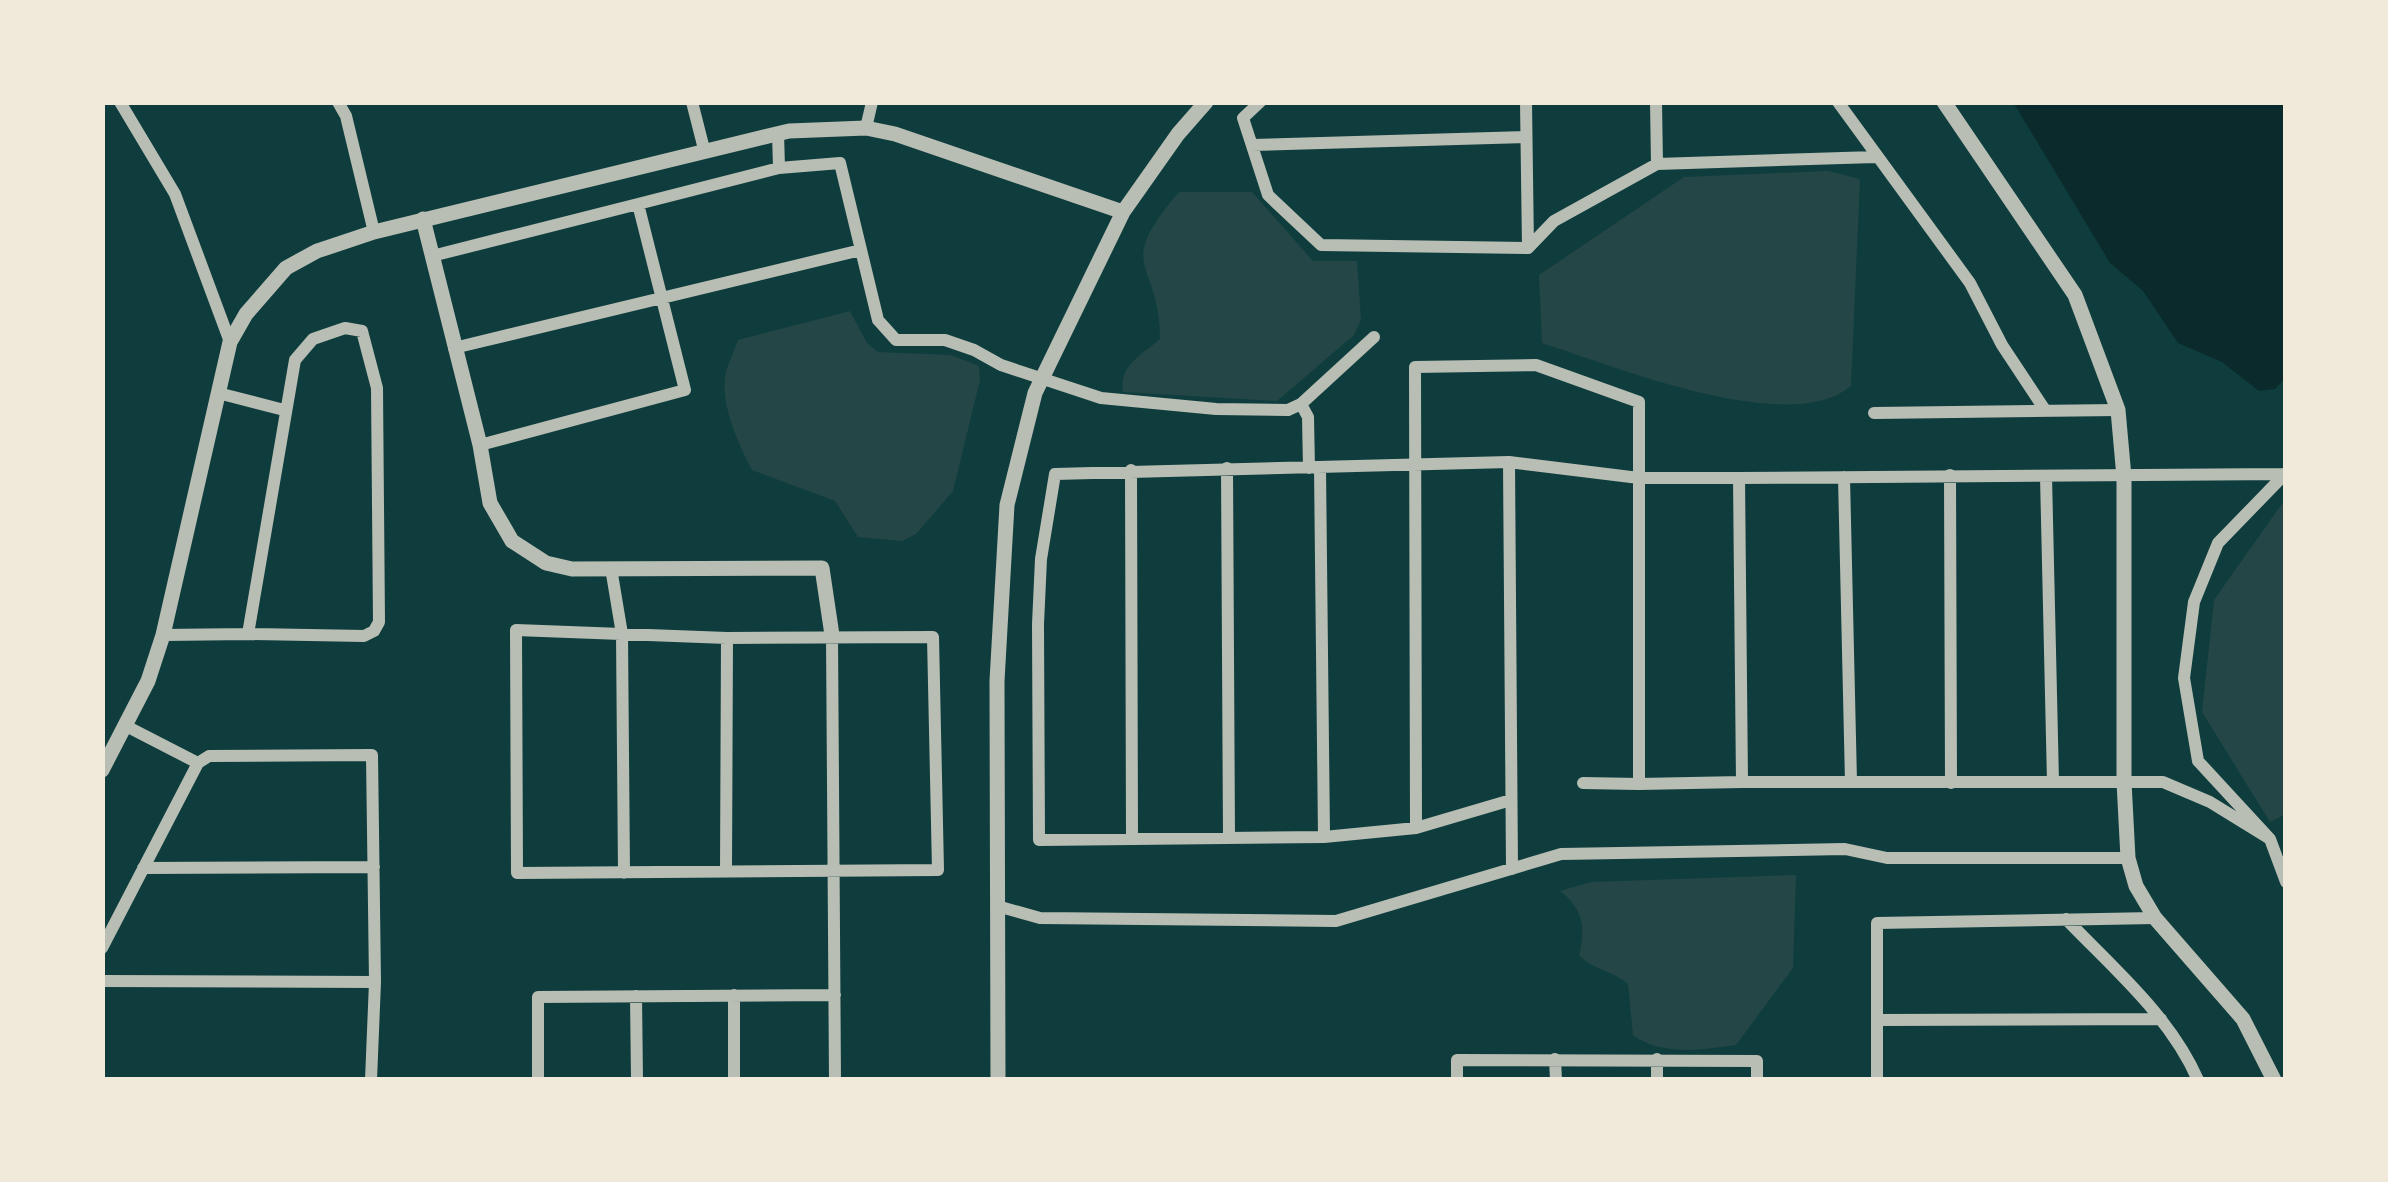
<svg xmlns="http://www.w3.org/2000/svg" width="2388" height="1182" font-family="'Asap Condensed',sans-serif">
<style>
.green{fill:#244646}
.water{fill:#0a2a2b}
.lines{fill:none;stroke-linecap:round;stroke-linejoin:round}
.minor{stroke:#b8beb3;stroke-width:12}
.tertiary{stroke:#b8beb3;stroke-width:15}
</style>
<rect width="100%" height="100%" fill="#0f3d3e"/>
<path class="green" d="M1828 171 1860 179 1851 386C1790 438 1614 366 1542 343L1539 275 1684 177Z
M1179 192H1252L1313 261H1357L1361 320 1354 335 1277 401 1123 392C1118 366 1143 354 1160 339 1160 259 1112 270 1179 192Z
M850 311 867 343 878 352 951 355 979 366 980 380 953 491 916 534 902 541 858 537 835 501 752 470C739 445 721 406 725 377 727 365 734 352 738 340Z
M2286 498V814L2270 822 2202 712 2214 600Z
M1796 875 1793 968 1736 1045C1702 1050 1660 1056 1633 1035L1628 984C1614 971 1591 969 1579 955 1586 928 1583 908 1560 891L1591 882Z"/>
<path class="water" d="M2013 102H2286V377L2275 389 2259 391 2222 362 2178 343 2143 291 2110 263Z"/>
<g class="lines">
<path class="minor" d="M120 102 175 194 230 342
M338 102 346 116 374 232
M692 102 704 149
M1260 102 1243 118 1268 195 1321 245 1528 248 1554 221 1657 164 1875 157
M1526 102 1528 248
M1656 102 1657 164
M1838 102 1970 283 2002 345 2045 410
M866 128 872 102
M778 133 779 168 840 163 878 320 896 340H945L974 350 1001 365 1101 398 1216 409 1288 410 1301 404 1374 337
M1252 145 1526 137
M432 256 638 204
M345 328 362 331 377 388 379 622 374 631 364 636 248 634 295 360 313 339Z
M454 348 861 250
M218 393 284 410
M1301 404 1308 417 1309 468
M1874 413 2118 410
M480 445 685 390 638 204 779 168
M1509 462 1639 478H1739
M1227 468 1229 838
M1320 468 1324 837
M1131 470 1132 839
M2286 473 2218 543 2194 602 2184 678 2198 761 2270 839 2286 882
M1950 475 1951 783
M2046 476 2053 782
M1844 477 1851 782
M611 568 622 634 624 873
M516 630 727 638 933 637 938 870 517 873Z
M163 635 248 634
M832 635 835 1080
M126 726 198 763
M1583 783 1639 784
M1511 800 1416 828 1324 837 1039 840 1038 624 1041 559 1055 474 1509 462 1512 869
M1416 828 1415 367 1536 365 1639 402V784L1742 782
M2270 839 2210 802 2163 782H1742L1739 478 2285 474
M143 868 374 867
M726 872 727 638
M997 906 1040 918 1336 921 1561 854 1845 849 1887 858H2128
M2066 919C2114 969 2170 1016 2198 1080
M102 948 198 763 209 756 372 755 375 982 371 1080
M102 981 375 982
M734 995V1080
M636 996 637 1080
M1878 1020 2161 1019
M1555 1059 1556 1080
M1657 1059V1080
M538 1080V997L835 995
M1457 1080V1060L1757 1061V1080
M1877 1080V923L2155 918"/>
<path class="tertiary" d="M1944 102 2075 295 2118 410 2124 477V782L2128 858 2136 886 2155 918 2243 1019 2274 1080
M423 219 480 445 490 503 512 541 546 563 572 569 822 568 832 635
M102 770 148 681 163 635 230 342 246 314 286 268 317 251 374 232 789 131 866 128 895 134 1123 212
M998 1080 997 681 1007 505 1035 393 1123 212 1178 134 1206 102"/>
</g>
<rect width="2388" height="1182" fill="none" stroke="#f1e9da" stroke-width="210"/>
</svg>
